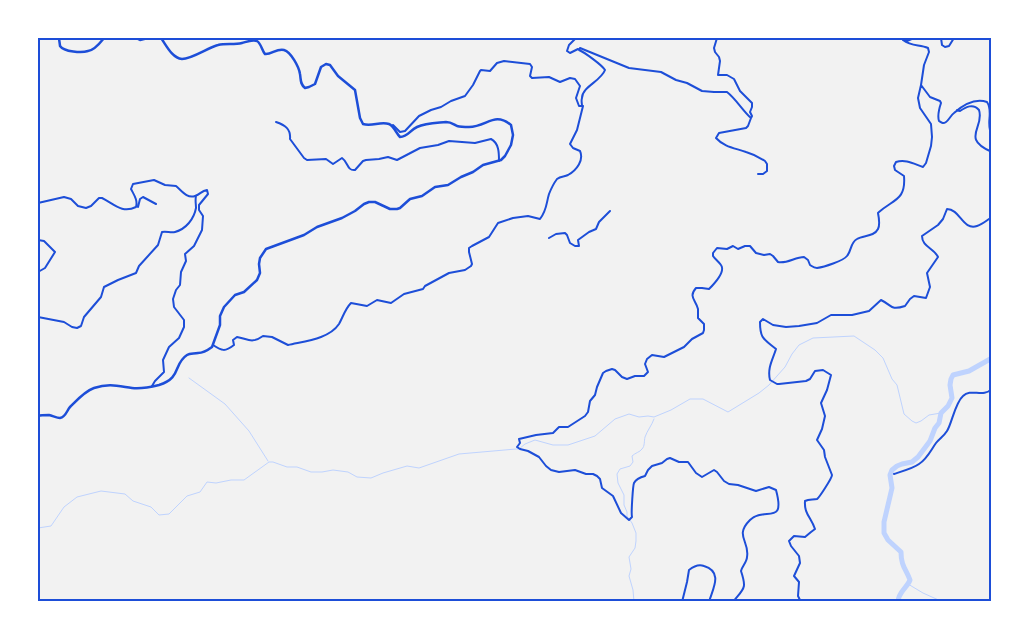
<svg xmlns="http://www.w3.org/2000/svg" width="1029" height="639" font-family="'Sofia Sans Condensed',sans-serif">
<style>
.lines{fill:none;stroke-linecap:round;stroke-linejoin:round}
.stream{stroke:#bfd3fe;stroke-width:1}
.river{stroke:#bfd3fe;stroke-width:5}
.minor{stroke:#1d4ed8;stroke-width:2}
.tertiary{stroke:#1d4ed8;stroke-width:2}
.primary{stroke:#1d4ed8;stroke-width:2.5}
.neatline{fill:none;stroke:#1d4ed8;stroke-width:2}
</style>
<rect width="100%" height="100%" fill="#f2f2f2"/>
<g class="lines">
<path class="stream" d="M189 378 225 404 249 431 268 461
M38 528 51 526 64 507 77 497 101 491 125 494 133 501 151 507 159 515 169 514 187 496 200 492 207 482 216 483 231 480H244L269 462H273L287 467H297L311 472H322L333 470 348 472 357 477 371 478 383 473 407 466 419 468 459 454 516 449H519L525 444 535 440 553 445H568L595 436 615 419 629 414 639 417 648 416 654 417 671 410 690 399H703L728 412 759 393 769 385 785 367 792 354 799 345 813 338 854 336 875 350 883 358 892 379 897 385 904 414 912 421 916 423 921 421 929 415 941 413
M908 584 923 593 943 602
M634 602 633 590 629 576 631 569 629 557 635 548 636 541V533L632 523 627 516V512L624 505V495L618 483 617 474 620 469 630 466 633 462 632 456C635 453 640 452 642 449 645 446 644 441 645 437 647 431 652 425 654 419"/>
<path class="river" d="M898 602C898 592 907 588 910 580 906 569 901 566 901 552L888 540 884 533V522L892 488 890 475 892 470 897 466 902 464 912 462 918 457 930 441 935 428 939 423 941 413 948 406 952 398 950 385 951 379 953 375 969 371 992 358"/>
<path class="minor" d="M576 38 569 45 567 51 570 53 578 49
M921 85 930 97 940 101 941 103C939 109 937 115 939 121 942 123 943 124 946 122 949 120 951 115 954 113 963 105 975 98 987 102 994 112 985 124 992 135
M957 110 960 111C966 107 973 103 979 110 985 128 960 138 992 152
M751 118 748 126 746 128 719 133 716 138C724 147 735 148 746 152 753 154 759 157 765 161L767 164V171L763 174H758
M276 122C285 125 291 129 290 139L304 158 307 160 326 159 333 164 342 158C348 162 347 171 355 170L363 161 366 160 379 159 388 157 397 160 420 148 438 145 449 141 475 143 491 139C499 143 499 153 499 161
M393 125 400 132 405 131 419 116 431 110 441 107 451 101 465 96 473 85 480 71 481 70 490 71 497 63 504 61 530 64 532 67 530 76 532 78 549 77 560 82 570 78 575 79 580 86 576 98 579 106H582C582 103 581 101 582 98 582 87 601 81 605 70 602 65 584 52 579 50L580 48 629 68 661 72 676 80 687 83 702 91 714 92H727C736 99 743 111 751 118L752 116 750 112 752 107V103L740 91 734 79 727 75H718L720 61 719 57 715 52 714 48 717 38
M38 203 64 197 71 199 78 206 86 208 91 206 99 198H102C114 204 122 214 136 207 138 200 134 195 131 189L133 184 154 180 165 185 176 186C181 190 187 199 195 196 201 194 201 191 207 190L208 194 199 205V210L203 216 202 230 194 246 185 254 186 261 181 272 180 285 176 290 173 299 174 307 184 320V327L179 338 169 347 163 360 164 372 155 381 152 386
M138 207 140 199 143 197 156 204
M549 238 556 234 565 233 567 235 570 243 575 246H579L578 240 589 232 596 229 599 222 610 211
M38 240 44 241 55 252 45 268 38 272
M38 317 64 322 72 327 77 328 81 326 84 317 101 297 104 287 118 280 136 273 139 266 158 245 162 232C166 231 171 233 175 232 186 229 194 219 196 208 196 204 195 200 196 196
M213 345C222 351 225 352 234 345L233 340 237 337C248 339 252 344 263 336L272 337 288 345C305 341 329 339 339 324 343 317 345 309 351 303L367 306 377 300 391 303 404 294 423 289 425 286 449 273 465 270 471 266 472 264 469 252V248L472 246 489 237 498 223 513 218 528 216 540 219C547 210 546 204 549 194 551 189 554 183 557 179 561 176 564 177 568 175 577 170 584 160 580 151L573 148 570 144 577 130 583 106
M894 474C900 472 914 468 919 464 927 459 931 450 936 443 939 439 944 436 947 431 952 423 955 403 963 396 971 388 983 398 992 389
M682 602 687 582 689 570C694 566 699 564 704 566 724 572 712 590 709 602
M733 602C744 588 747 589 741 571 742 566 747 562 747 557 750 541 734 536 750 520 764 506 786 527 776 490L769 487 756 491 738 485 729 484 724 481 717 472 714 470 702 477 696 473 688 462H679L670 458 667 459 662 463 652 466 648 470 645 476C641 477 636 479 634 483 633 485 631 513 632 517L629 520 621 513 613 496 602 488 600 479 597 476 593 474H586L575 470 559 472 551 470 546 466 539 457 528 451 520 449 517 447 520 443 519 439 536 435 553 433 559 427H568L585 416 588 412 590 401 595 395 597 387 603 373 606 371 612 369 615 370 622 377 627 379 635 376H644L648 372 645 364 647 359 652 355 664 357 684 347 692 339 703 333 704 330V324L698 318C698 315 698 312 698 309 696 300 688 297 696 288H702L709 289C714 284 726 272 721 265 719 262 715 259 713 256V253L717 248 727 249 733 246 738 249 745 246H750L756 253 764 255 770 254 773 256 778 262C787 264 795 257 804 257L808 260 810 265C813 267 814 268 817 268 824 267 843 261 847 256 852 250 850 243 857 239 863 235 874 237 878 229 880 225 879 218 878 213L879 212C894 199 906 200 904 176L895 170 894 166 896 162C906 159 914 164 923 167L926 163 931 146 932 137 931 124 920 108 918 98 921 85 924 65 929 52 928 48C920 44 912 47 903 40
M801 602 798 596 799 582 794 576 800 563 799 556 791 546 789 541 794 536 805 537 811 532 815 529C811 517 804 514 805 501 809 499 813 500 817 499 819 498 832 478 832 475L825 457 824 450 817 440 822 429 825 416 821 403 827 390 831 375 823 370 815 371 810 379 806 381 779 384H777L770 380C767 368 773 359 776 349 764 339 760 339 760 322L763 319 773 325 786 327 799 326 817 323 831 315H852L869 311 881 300C892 305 890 311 905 306L910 299 914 296 926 298 930 287 927 273 938 257C934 248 922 247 922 236L938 225 943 219 947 209C960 209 963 231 977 226 983 224 987 220 992 217"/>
<path class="tertiary" d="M900 38 907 41 914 38
M941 38 942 45 945 47 949 46 954 38"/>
<path class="primary" d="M59 38C59 39 60 45 60 46 64 52 82 53 88 51 95 50 100 43 104 38
M136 38 140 40 148 38
M38 416C41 415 45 415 49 415 53 416 57 418 60 418 66 417 67 410 70 407 77 400 85 391 94 388 109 383 118 386 132 388 140 389 151 387 159 385 182 378 173 364 187 355 190 353 194 354 198 353 203 353 208 350 212 347L220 325V316L224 307 235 295 244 292 257 280 260 273 259 264 260 258 266 249 304 235 317 227 342 218 355 211 364 204 369 202H375L390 209H397L400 208 410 199 422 196 435 187 448 185 461 177 473 172 483 165 501 160 505 156 511 145 513 135 511 125C494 111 487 127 469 127 465 127 461 127 457 126 453 124 451 122 446 122 437 123 426 123 417 127 410 130 408 137 400 137 396 133 394 126 389 124 380 121 372 127 363 124L360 118 355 90 338 76 330 65 326 64 321 67 315 84 309 87 305 88C300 84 301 80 300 74 299 67 291 52 284 50 277 48 271 55 265 54 262 51 261 43 257 41 252 39 246 42 242 43 234 45 226 43 218 45 209 47 192 59 182 59 172 58 166 45 161 38"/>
</g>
<rect width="1029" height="639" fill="none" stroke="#ffffff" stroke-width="78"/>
<rect x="39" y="39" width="951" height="561" class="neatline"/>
</svg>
